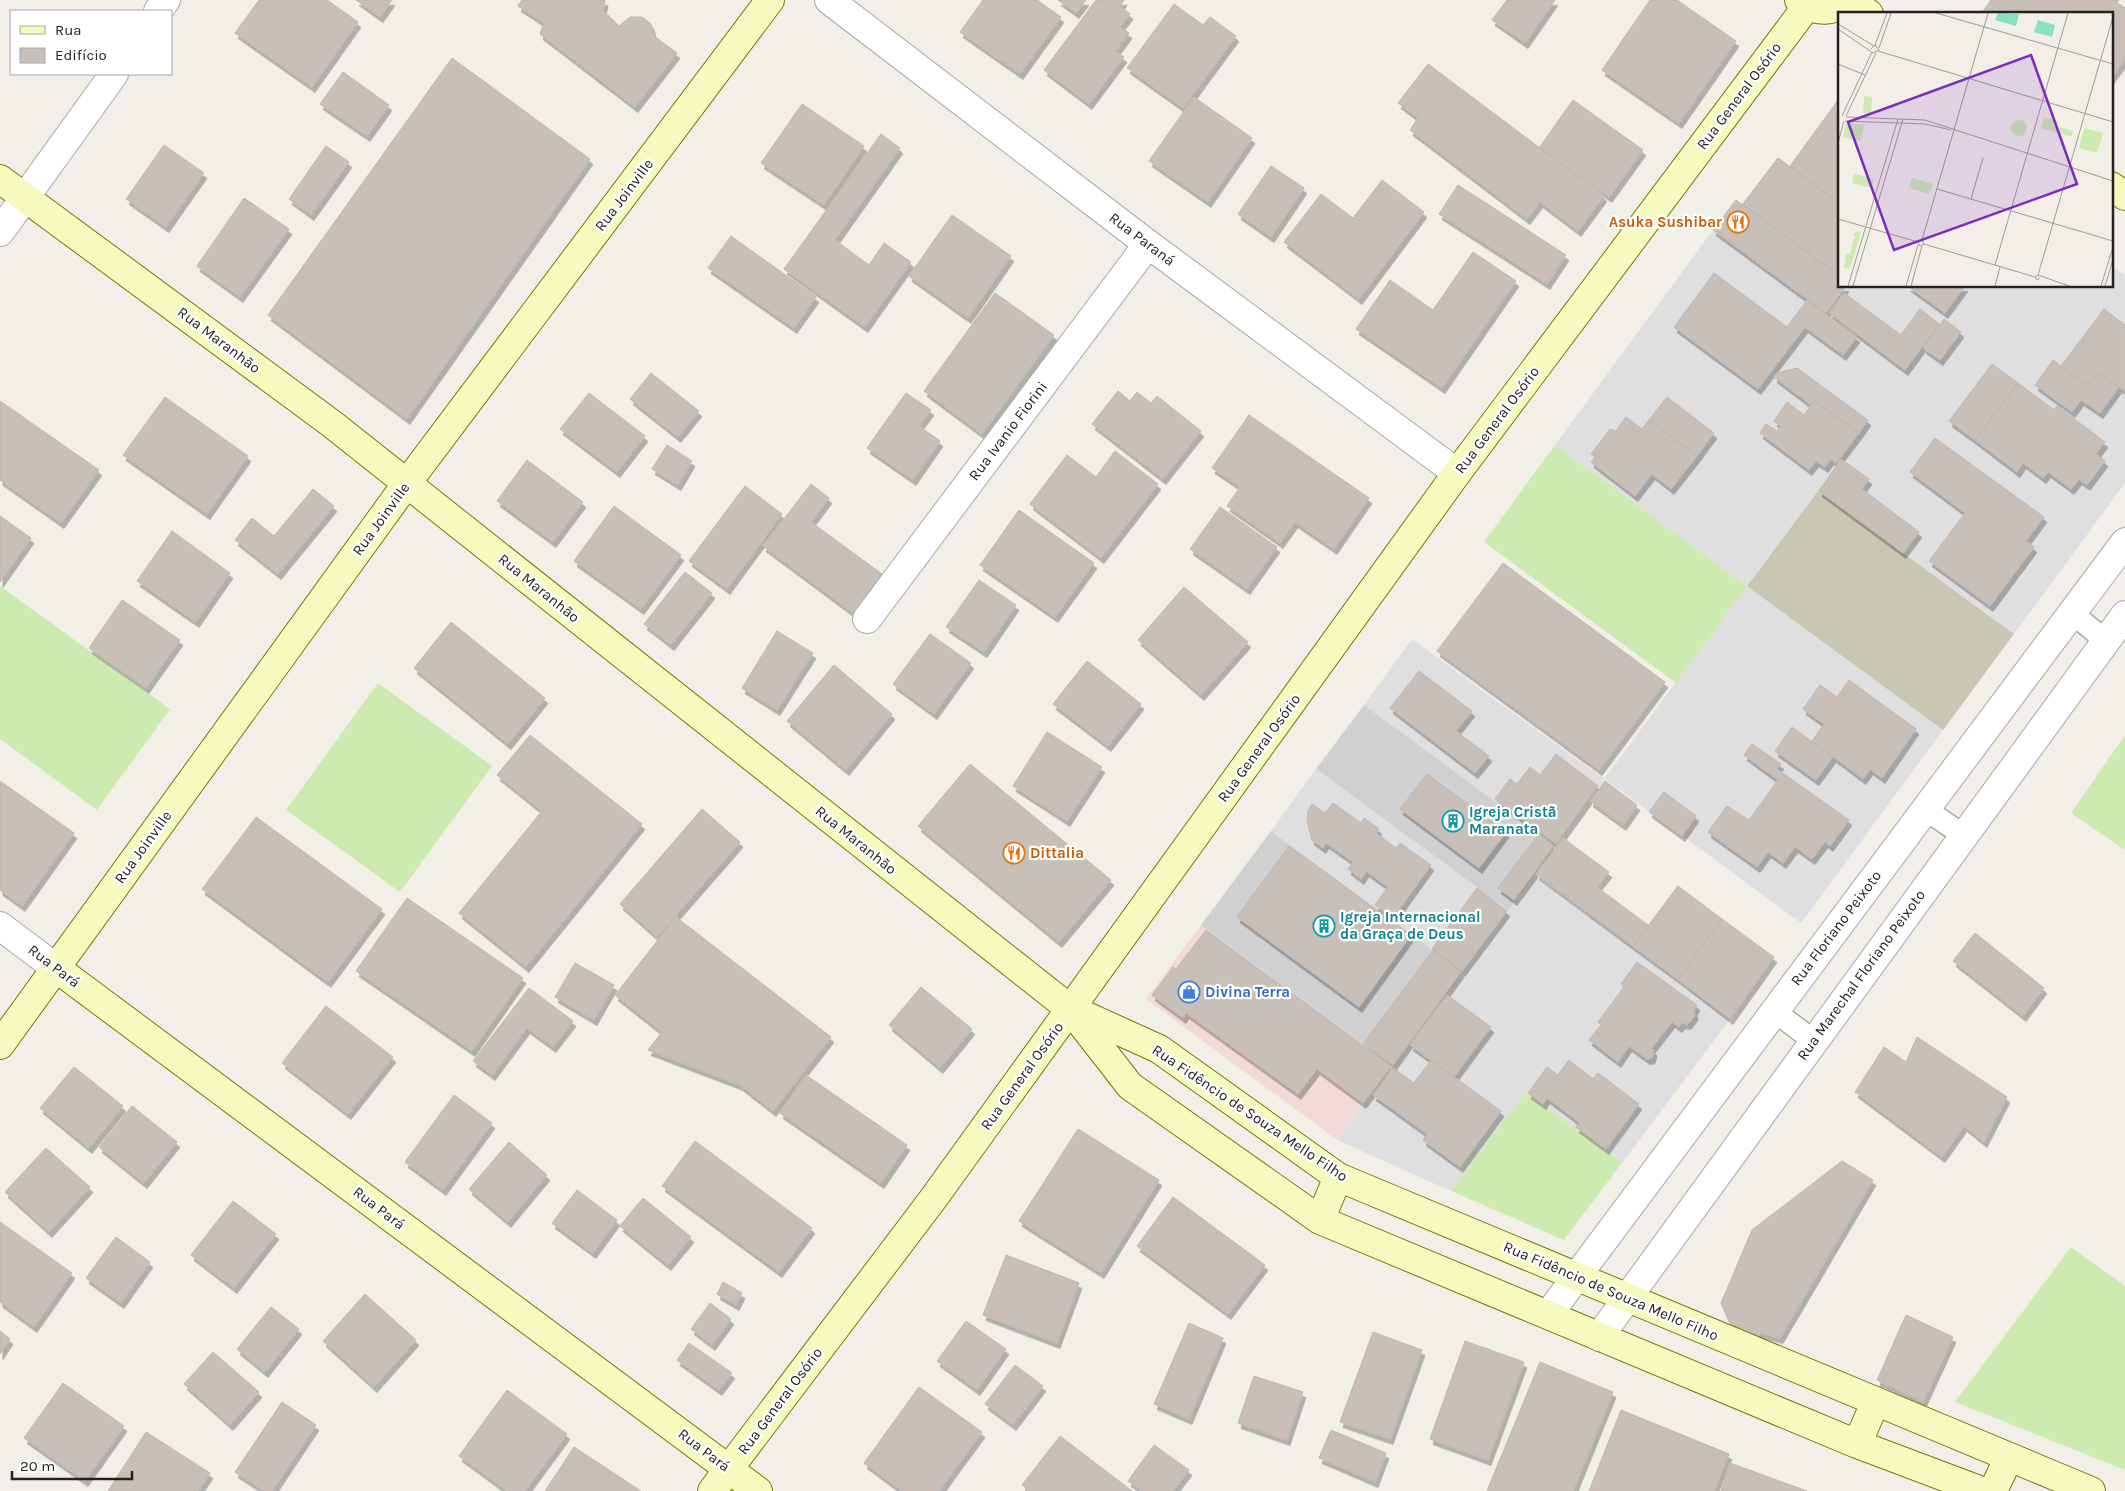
<svg xmlns="http://www.w3.org/2000/svg" width="2125" height="1491" font-family="Karla,sans-serif">
<style>
.residential{fill:#e0dfdf}
.commercial{fill:#f2dad9}
.religious{fill:#d0d0d0}
.construction{fill:#c7c7b4}
.grass{fill:#cdebb0}
.building{fill:#c7bfb8;stroke:#c4b6ab;filter:url(#shadow)}
.lines{fill:none;stroke-linecap:round;stroke-linejoin:round}
.lane-casing{stroke:#a9a9a9;stroke-width:24}
.street-casing{stroke:#a9a9a9;stroke-width:30}
.secondary-casing{stroke:#707d05;stroke-width:30}
.lane{stroke:#fff;stroke-width:21}
.street{stroke:#fff;stroke-width:28}
.secondary{stroke:#f7fabf;stroke-width:28}
.labels{text-anchor:middle;stroke-width:4.5;stroke-linejoin:round;paint-order:stroke}
.street-label{font-size:15px;fill:#222;stroke:#fff}
.food-label{font-size:15px;font-weight:bold;fill:#c56008;stroke:#fff;text-anchor:end}
.culture-label{font-size:15px;font-weight:bold;fill:#0d838f;stroke:#fff;text-anchor:start}
.shop-label{font-size:15px;font-weight:bold;fill:#366cbe;stroke:#fff;text-anchor:start}
.inset-road{fill:none;stroke:#9f9d99;stroke-width:1}
.view{fill:#7b2cbf;fill-opacity:0.15;stroke:#7b2cbf;stroke-width:2.5}
.inset-edge{fill:none;stroke:#222;stroke-width:2.5}
</style>
<defs>
<filter id="shadow"><feDropShadow dx="3" dy="5.5" stdDeviation="0" flood-color="#0004"/></filter>
</defs>
<rect width="100%" height="100%" fill="#f2efe9"/>
<path class="residential" d="M1713 230 1827 313 1847 286H2111V266L2125 276V483L2014 634 1818 491 1747 585 1943 730 1801 923 1605 779 1556 846 1364 705 1412 639 1604 779 1747 586 1555 445Z
M1316 769 1508 910 1533 875 1730 1019 1622 1163 1525 1092 1451 1191 1337 1140 1463 972 1271 831Z"/>
<path class="commercial" d="M1201 925 1392 1066 1337 1140 1146 999Z"/>
<path class="religious" d="M1364 705 1556 846 1508 910 1316 769Z
M1271 831 1463 972 1392 1066 1201 925Z"/>
<path class="construction" d="M1818 491 2014 634 1943 730 1747 586Z"/>
<path class="grass" d="M1555 445 1747 586 1676 683 1484 542Z
M0 586 170 709 97 810 0 739Z
M378 683 492 766 400 892 286 810Z
M2125 735V850L2071 813Z
M1525 1092 1622 1163 1564 1240 1451 1191Z
M2071 1247 2125 1286V1470L1955 1402Z"/>
<path class="building" d="M259 0H327L358 22 312 87 235 33Z
M356 0H392L380 17Z
M522 0H605L603 10 619 26 630 17H642L651 24 654 36 677 53 635 107 540 34 544 23 518 6Z
M983 0H1037L1061 17 1020 74 960 32Z
M1058 0H1086L1076 13Z
M1096 0H1124L1120 6 1130 14 1120 27 1129 33 1116 51 1124 57 1089 104 1044 70Z
M1507 0H1555L1525 43 1492 20Z
M1650 0H1677L1736 41 1679 123 1602 70Z
M1991 0H2119L2117 3 2125 8V59L2111 78V14H1981Z
M1174 4 1203 25 1210 17 1236 36 1183 108 1127 68Z
M452 58 590 159 407 419 268 315Z
M1428 64 1604 196 1578 231 1540 202 1527 219 1410 130 1418 118 1398 103Z
M343 72 389 105 367 136 320 104Z
M1194 97 1252 138 1208 202 1149 161Z
M1839 99V203L1790 166Z
M1573 100 1643 150 1609 197 1539 148Z
M802 104 864 146 824 205 761 163Z
M881 134 900 148 835 240 869 265 884 243 911 262 865 327 784 269Z
M164 145 204 173 166 227 126 199Z
M326 146 349 162 311 215 289 199Z
M1778 158 1839 203V269L1836 273 1743 205Z
M1778 158 1839 203V209L1807 252 1819 260 1796 291 1720 234Z
M1271 166 1304 188 1271 237 1238 214Z
M1382 180 1424 212 1359 299 1284 242 1321 194 1353 218Z
M1458 185 1566 255 1547 284 1439 214Z
M244 198 289 229 240 297 197 266Z
M1736 200 1839 275V286H1846L1826 313 1713 230Z
M952 215 1011 256 968 318 909 276Z
M731 236 816 297 794 328 708 268Z
M1473 252 1516 281 1442 388 1356 329 1390 280 1433 310Z
M1714 273 1787 327 1807 300 1857 337 1843 355 1805 327 1758 389 1674 327Z
M1908 286H1965L1945 313Z
M995 293 1054 335 982 434 924 391Z
M1844 293 1901 335 1920 309 1939 324 1905 370 1829 313Z
M2104 309 2125 325V391L2098 372 2088 386 2061 366Z
M1944 319 1961 332 1940 360 1923 348Z
M2053 360 2088 386 2098 372 2119 387 2100 413 2081 400 2072 412 2035 385Z
M1992 364 2018 383 1975 440 1949 421Z
M1797 368 1868 420 1859 433 1814 401 1811 405 1774 377 1777 373Z
M651 373 699 411 678 437 630 399Z
M2018 383 2054 410 2057 406 2105 442 2096 454 2105 461 2087 485 2079 479 2071 489 2048 472 2043 478 2023 463 2017 472 1975 440Z
M1118 391 1130 401 1137 392 1151 403 1157 396 1201 431 1163 479 1092 424Z
M589 393 645 436 617 472 560 429Z
M906 393 931 410 919 426 940 441 913 480 867 448Z
M165 397 248 456 207 514 123 455Z
M1667 397 1714 433 1697 456 1649 420Z
M0 401 99 470 61 523 0 480Z
M1814 401 1859 433 1836 463 1831 459 1825 467 1816 461 1809 470 1760 433 1766 424 1777 431 1781 426 1774 421 1787 402 1804 415Z
M1249 415 1369 498 1334 549 1295 522 1280 543 1227 506 1240 487 1212 468Z
M1626 417 1642 429 1649 420 1697 456 1671 489 1652 474 1635 496 1591 462 1595 457 1591 454 1610 429 1616 431Z
M1935 438 2044 517 2026 541 2034 547 1990 606 1929 561 1965 513 1910 472Z
M667 445 692 461 678 485 652 469Z
M1115 451 1158 484 1101 558 1030 504 1067 455 1096 477Z
M1841 459 1869 479 1862 489 1919 532 1903 553 1819 491Z
M527 460 583 502 553 542 497 501Z
M811 484 829 498 811 522 882 574 853 613 763 546Z
M745 486 782 514 727 589 689 561Z
M313 489 334 506 278 574 235 540 252 518 274 536Z
M614 506 681 555 641 609 574 561Z
M1220 507 1277 547 1247 589 1190 549Z
M1019 510 1094 563 1055 617 980 565Z
M0 516 31 538 0 582Z
M172 531 230 573 196 622 137 581Z
M1503 563 1665 682 1599 770 1437 651Z
M685 572 712 593 671 645 644 624Z
M979 580 1016 605 984 652 946 627Z
M1184 587 1248 642 1201 695 1138 640Z
M122 600 180 640 146 688 89 648Z
M451 622 545 698 508 744 414 668Z
M777 631 813 653 777 710 742 688Z
M930 634 971 663 934 714 893 684Z
M1087 661 1141 704 1108 746 1053 704Z
M834 665 892 714 846 770 787 721Z
M1419 671 1472 711 1456 731 1489 756 1475 773 1390 708Z
M1849 680 1916 729 1882 778 1870 769 1863 779 1812 741 1824 724 1803 709 1820 685 1837 697Z
M1792 727 1833 757 1816 780 1775 751Z
M1047 732 1102 767 1067 821 1013 786Z
M530 735 642 824 526 967 459 913 542 811 497 775Z
M1752 744 1781 764 1777 769 1849 820 1830 846 1825 842 1812 859 1795 847 1783 863 1768 852 1757 867 1708 832 1727 806 1749 820 1778 780 1744 755Z
M1556 754 1598 786 1556 844 1495 799 1510 779 1517 784 1530 767 1540 775Z
M970 764 1111 880 1059 942 918 826Z
M1427 774 1506 832 1479 868 1400 809Z
M0 781 74 833 22 906 0 890Z
M1605 781 1637 805 1623 825 1590 801Z
M1664 792 1696 816 1682 836 1649 812Z
M1333 803 1361 823 1364 818 1379 829 1376 833 1396 848 1400 843 1431 865 1393 918 1375 905 1388 887 1366 871 1361 879 1348 869 1353 862 1326 843 1323 848 1312 840 1307 820 1308 811 1312 804 1325 813Z
M702 809 740 842 657 937 620 904Z
M256 817 382 909 328 982 202 889Z
M1539 834 1554 846 1514 900 1498 888Z
M1563 838 1609 872 1597 887 1648 925 1633 946 1536 874Z
M1289 846 1411 935 1359 1007 1237 917Z
M1678 886 1722 919 1678 979 1633 946Z
M1477 888 1507 911 1462 971 1432 949Z
M407 898 523 978 472 1051 356 971Z
M676 917 831 1037 773 1111 740 1085 648 1050 662 1032 615 995Z
M1722 919 1774 957 1730 1019 1678 979Z
M1206 930 1391 1066 1363 1103 1317 1069 1298 1094 1186 1013 1183 1018 1152 995 1173 967 1176 969Z
M1975 933 2044 988 2023 1016 1953 961Z
M1433 950 1461 972 1393 1065 1363 1044Z
M1637 962 1697 1005 1694 1010 1695 1015 1688 1024 1682 1023 1679 1027 1672 1022 1651 1049 1654 1050 1652 1058 1647 1059 1629 1046 1618 1062 1589 1040 1601 1025 1598 1022 1624 987 1621 984Z
M575 963 614 985 594 1020 555 997Z
M921 987 972 1029 940 1068 889 1025Z
M529 988 573 1021 553 1047 527 1028 492 1075 473 1061Z
M1447 995 1491 1027 1454 1077 1410 1045Z
M326 1006 393 1057 348 1114 282 1063Z
M1917 1037 2007 1097 1984 1142 1964 1126 1942 1157 1855 1092 1884 1047 1906 1062Z
M1431 1060 1501 1111 1460 1167 1423 1140 1427 1134 1373 1095 1393 1068 1414 1083Z
M1569 1060 1593 1079 1598 1073 1639 1104 1606 1149 1576 1127 1580 1123 1547 1098 1543 1104 1528 1093 1547 1067 1558 1075Z
M74 1067 123 1106 89 1148 40 1108Z
M806 1075 907 1145 881 1183 780 1113Z
M454 1095 492 1123 443 1190 405 1162Z
M132 1106 177 1142 144 1183 99 1147Z
M1078 1129 1159 1180 1101 1273 1019 1221Z
M695 1141 812 1228 779 1272 662 1186Z
M509 1142 547 1175 508 1222 469 1189Z
M46 1148 90 1187 49 1232 5 1192Z
M1842 1161 1873 1180 1780 1338 1761 1333 1755 1342 1734 1333 1721 1303 1752 1230Z
M577 1190 617 1220 593 1253 552 1223Z
M1173 1197 1265 1265 1228 1314 1137 1246Z
M643 1198 691 1237 668 1265 620 1226Z
M233 1201 276 1234 234 1288 191 1255Z
M0 1222 72 1273 34 1327 0 1302Z
M116 1237 150 1262 121 1303 86 1278Z
M1006 1255 1079 1283 1057 1343 983 1315Z
M723 1282 742 1293 736 1305 717 1294Z
M365 1294 416 1340 374 1387 323 1341Z
M710 1303 731 1319 712 1345 691 1329Z
M271 1307 299 1329 265 1372 237 1349Z
M1906 1315 1953 1337 1923 1402 1877 1380Z
M966 1321 1006 1349 977 1390 937 1361Z
M1189 1323 1223 1338 1189 1419 1154 1404Z
M0 1331 10 1339 0 1354Z
M1373 1332 1422 1350 1390 1439 1340 1422Z
M1465 1341 1524 1362 1488 1460 1430 1439Z
M689 1343 732 1373 719 1390 677 1360Z
M213 1352 259 1392 230 1425 184 1384Z
M1540 1362 1613 1392 1573 1491H1487Z
M1015 1365 1043 1386 1013 1425 985 1404Z
M1254 1376 1303 1392 1287 1440 1238 1423Z
M63 1383 124 1426 85 1481 24 1438Z
M919 1387 982 1432 939 1491H902L864 1463Z
M507 1390 567 1434 525 1491H507L459 1456Z
M282 1402 316 1425 272 1491H264L235 1472Z
M1621 1410 1729 1454 1714 1491H1589Z
M1331 1430 1386 1453 1375 1482 1319 1458Z
M146 1432 210 1473 198 1491H108Z
M1060 1436 1132 1491H1029L1022 1485Z
M1154 1445 1189 1470 1173 1491H1142L1128 1481Z
M574 1447 641 1491H545Z
M1730 1463 1807 1491H1721Z"/>
<g class="lines">
<g class="lane-casing">
<path id="lane" d="M2072 613 2106 641
M1925 809 1963 835
M1774 1011 1814 1041"/>
</g>
<g class="street-casing">
<path id="street" d="M829 0 1148 244 1457 473
M158 11 166 0
M0 232 114 74
M867 619 1148 244
M0 926 56 968
M1548 1315 2125 542
M1599 1337 2125 615"/>
</g>
<g class="secondary-casing">
<path id="secondary" d="M1799 0C1816 14 1833 12 1850 0L1869 14
M0 179 332 424 1070 1009 1130 1086 1320 1220 1857 1444 1982 1491
M2111 186 2125 196
M56 968 758 1491
M1073 1010 1159 1049 1338 1177 2091 1491
M0 1045 407 483 770 0
M1320 1220 1338 1177
M1857 1444 1876 1401
M712 1491 933 1199 1457 473 1807 6
M1993 1491 2009 1457"/>
</g>
<use href="#lane" class="lane"/>
<use href="#street" class="street"/>
<use href="#secondary" class="secondary"/>
</g>
<defs>
<g id="restaurant-ring" transform="scale(1.125)"><circle r="9.5" fill="#fff" stroke="#e8710a" stroke-width="1.5"/><path d="M-5-6h1v4h1v-4h1v4h1v-4h1v5L-1.5 .5V6h-2V.5L-5-1ZM5-6V6H3V1.5H1.5Q1.5-4 5-6Z" fill="#e8710a"/></g>
<g id="building-ring" transform="scale(1.125)"><circle r="9.5" fill="#fff" stroke="#0f9aa8" stroke-width="1.5"/><path d="M-4-6H4V6H1V3H-1V6H-4ZM-2.5-4.3h1.7v1.8h-1.7ZM.8-4.3h1.7v1.8H.8ZM-2.5-1h1.7V.8h-1.7ZM.8-1h1.7V.8H.8Z" fill="#0f9aa8"/></g>
<g id="shop-ring" transform="scale(1.125)"><circle r="9.5" fill="#fff" stroke="#3f7fe0" stroke-width="1.5"/><path d="M-5-2.5h2.3a2.7 3.5 0 0 1 5.4 0H5L5.5 6h-11ZM-1.5-2.5h3a1.5 2.3 0 0 0-3 0Z" fill="#3f7fe0"/></g>
</defs>
<g fill-rule="evenodd">
<use href="#restaurant-ring" x="1738" y="222"/>
<use href="#building-ring" x="1453" y="821"/>
<use href="#restaurant-ring" x="1014" y="853"/>
<use href="#building-ring" x="1324" y="926"/>
<use href="#shop-ring" x="1189" y="992"/>
</g>
<g class="labels">
<g class="street-label">
<text transform="translate(1739 96) rotate(-53)" y="5">Rua General Osório</text>
<text transform="translate(624 195) rotate(-53)" y="5">Rua Joinville</text>
<text transform="translate(1142 239) rotate(37)" y="5">Rua Paraná</text>
<text transform="translate(219 340) rotate(37)" y="5">Rua Maranhão</text>
<text transform="translate(1497 420) rotate(-53)" y="5">Rua General Osório</text>
<text transform="translate(1008 431) rotate(-53)" y="5">Rua Ivanio Fiorini</text>
<text transform="translate(381 519) rotate(-54)" y="5">Rua Joinville</text>
<text transform="translate(539 588) rotate(39)" y="5">Rua Maranhão</text>
<text transform="translate(1259 748) rotate(-54)" y="5">Rua General Osório</text>
<text transform="translate(856 840) rotate(39)" y="5">Rua Maranhão</text>
<text transform="translate(143 847) rotate(-54)" y="5">Rua Joinville</text>
<text transform="translate(1836 928) rotate(-53)" y="5">Rua Floriano Peixoto</text>
<text transform="translate(54 966) rotate(37)" y="5">Rua Pará</text>
<text transform="translate(1861 975) rotate(-54)" y="5">Rua Marechal Floriano Peixoto</text>
<text transform="translate(1022 1076) rotate(-54)" y="5">Rua General Osório</text>
<text transform="translate(1250 1113) rotate(34)" y="5">Rua Fidêncio de Souza Mello Filho</text>
<text transform="translate(379 1208) rotate(37)" y="5">Rua Pará</text>
<text transform="translate(1611 1291) rotate(23)" y="5">Rua Fidêncio de Souza Mello Filho</text>
<text transform="translate(780 1401) rotate(-53)" y="5">Rua General Osório</text>
<text transform="translate(704 1450) rotate(37)" y="5">Rua Pará</text>
</g>
<g class="food-label">
<text x="1722" y="227">Asuka Sushibar</text>
<text x="1030" y="858" text-anchor="start">Dittalia</text>
</g>
<g class="culture-label">
<text x="1469" y="817">Igreja Cristã<tspan x="1469" dy="17">Maranata</tspan></text>
<text x="1340" y="922">Igreja Internacional<tspan x="1340" dy="17">da Graça de Deus</tspan></text>
</g>
<g class="shop-label">
<text x="1205" y="997">Divina Terra</text>
</g>
</g>
<g transform="translate(1838 12)">
<rect width="275" height="275" fill="#f2efe9"/>
<path d="M26 84 34 85 33 102 25 101ZM206 105 220 109 219 114 235 119 233 125 203 116ZM173 116a8 8 0 1 1 16 0a8 8 0 1 1-16 0ZM8 112H27L22 129 5 125ZM246 116 265 121 259 141 241 136ZM16 162 36 167 33 176 14 171ZM74 166 95 172 91 182 71 176ZM20 219 23 220 12 257 6 256 8 242H12L17 224 14 222Z" fill="#cdebb0"/>
<path d="M160 1 181 2 178 14 157 8ZM200 8 217 13 214 25 196 20Z" fill="#88e0be"/>
<path class="inset-road" d="M98 1 275 52M0 12 36 34M0 17 35 41 41 38 37 33 33 37M37 33 49 1M41 36 53 1M40 39 275 110M0 52 27 63M4 104 34 40M8 104 38 41M8 105 87 108 275 169M7 109 87 112 113 118M0 131 6 109M99 177 275 229M133 187 145 146M0 207 80 230 84 228 86 232 82 234 80 230M84 228 150 1M86 232 197 265M157 253 230 1M200 263 275 5M202 266 199 268 197 265 200 263 231 274M10 274 60 107M15 274 65 107M68 274 80 233M73 274 84 234M157 274 162 255M263 274 275 235M267 274 275 247"/>
<path class="view" d="M193 43 239 172 56 238 10 110Z"/>
<rect width="275" height="275" class="inset-edge"/>
</g>
<rect x="10" y="10" width="162" height="65" fill="#ffffff" stroke="#a7a7a7"/>
<rect x="20" y="26" width="25" height="8" fill="#f7fabf" stroke="#a7a7a7"/>
<text x="55" y="35" font-size="15" fill="#222222">Rua</text>
<rect x="20" y="48" width="25" height="15" fill="#c7bfb8" stroke="#a7a7a7"/>
<text x="55" y="60" font-size="15" fill="#222222">Edifício</text>
<path d="M12 1471v8h120v-8" fill="none" stroke="#222222" stroke-width="2.5"/>
<text x="20" y="1471" font-size="15" fill="#222222" stroke="#ffffff" stroke-width="4" paint-order="stroke">20 m</text>
</svg>
